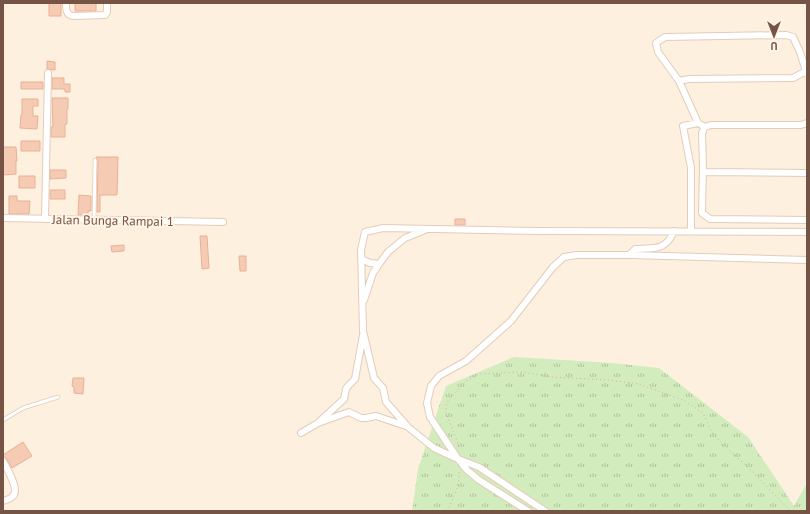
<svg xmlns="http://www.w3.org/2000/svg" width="810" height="514" font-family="'PT Sans',sans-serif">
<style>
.grass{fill:url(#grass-tufts)}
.building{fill:#f6cbb4;stroke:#e9b094}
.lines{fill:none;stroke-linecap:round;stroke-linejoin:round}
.lane-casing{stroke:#e3ccba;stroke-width:4.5}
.street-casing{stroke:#e3ccba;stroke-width:8}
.path{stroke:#daae98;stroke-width:1;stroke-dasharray:1 3;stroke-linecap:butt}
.lane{stroke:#fff;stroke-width:3}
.street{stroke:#fff;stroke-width:6}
.labels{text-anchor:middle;stroke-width:4;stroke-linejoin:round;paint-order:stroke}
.street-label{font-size:13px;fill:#765445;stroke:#fff4e7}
</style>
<defs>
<pattern id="grass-tufts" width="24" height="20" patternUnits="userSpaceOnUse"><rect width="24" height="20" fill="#d2ecbd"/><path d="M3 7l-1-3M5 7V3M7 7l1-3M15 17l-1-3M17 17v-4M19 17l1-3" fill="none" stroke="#afc29b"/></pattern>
</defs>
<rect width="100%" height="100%" fill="#fef0df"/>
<path class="grass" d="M514 357 612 363 659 368 748 437 794 506 807 483V511H412L418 469 446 386Z"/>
<path class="building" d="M49 3H61V16H49Z
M75 3H96V11H75Z
M47 61 55 62V70L47 69Z
M52 78H64V84H70V92H65V89H52Z
M21 82H43V89H21Z
M52 98H68V109H67V124H65V137H51V127H53Z
M22 99H38V106H33V116H38L37 129 20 128 21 115H22Z
M21 141H40V151H21Z
M3 147H16L17 161H16V174L3 175Z
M96 157H118L117 195H100V212H97L98 160Z
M50 170H66V178L50 179Z
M19 176H35V188H19Z
M50 190H65V199H50Z
M79 195 91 196V211H88V215H78Z
M9 196H17V201H30L29 214H9Z
M455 219H465V225H455Z
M200 236H207L209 268 202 269Z
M124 245V251L112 252 111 246Z
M239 256H246V271H240Z
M73 378H84L83 394 74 393V387L72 386Z
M23 442 32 456 12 468 7 459 4 457 3 455Z"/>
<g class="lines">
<g class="lane-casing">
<path id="lane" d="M94 220 95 160
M3 420 23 408 58 397"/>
</g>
<g class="street-casing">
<path id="street" d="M66 3C66 9 66 16 74 16L105 15 107 12V3
M679 81 689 79 793 78 806 71
M698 123 705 127 702 133 703 168 702 213 710 219 807 220
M705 127 711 125H801L807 123
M703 172 807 173
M3 218 223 222
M45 219 48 73
M691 231V168L683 126 698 123 679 81 658 52 656 43 665 37 786 35 793 37 800 52 807 74
M629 255 635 249C654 248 666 251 674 231
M361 259 370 263 379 264
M364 300 373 273 379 264 388 252 405 238 425 230
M320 421 344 399 346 389 348 386 355 379 363 335
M301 433 318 423 349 412 361 418H366L376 416 406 426
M3 461C7 469 21 491 12 497 10 499 6 500 3 501
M528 511 479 480 467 470 458 459 430 417 427 403 431 386 439 376 466 361 511 321 553 267 564 257 577 255H631L807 260
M545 511 479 467 458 459 434 448 408 427 386 402 383 388 374 378 363 331 361 250 365 232 383 228 536 231 807 232"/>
</g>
<path class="path" d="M458 447V443L446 413V407L448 401 465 382 478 374 522 372 552 377 607 380 639 384 685 401 703 413 711 431 723 444 753 472 790 511
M447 511C453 499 460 486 459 472"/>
<use href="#lane" class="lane"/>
<use href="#street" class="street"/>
</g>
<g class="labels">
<g class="street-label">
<text transform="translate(113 220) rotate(1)" y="5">Jalan Bunga Rampai 1</text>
</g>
</g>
<rect width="810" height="514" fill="none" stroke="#765445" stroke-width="8"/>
<g transform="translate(774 36) rotate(180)" stroke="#fff4e7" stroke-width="3" paint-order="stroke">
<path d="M0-3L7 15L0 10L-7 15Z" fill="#765445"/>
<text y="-6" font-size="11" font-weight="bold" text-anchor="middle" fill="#765445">U</text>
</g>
</svg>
